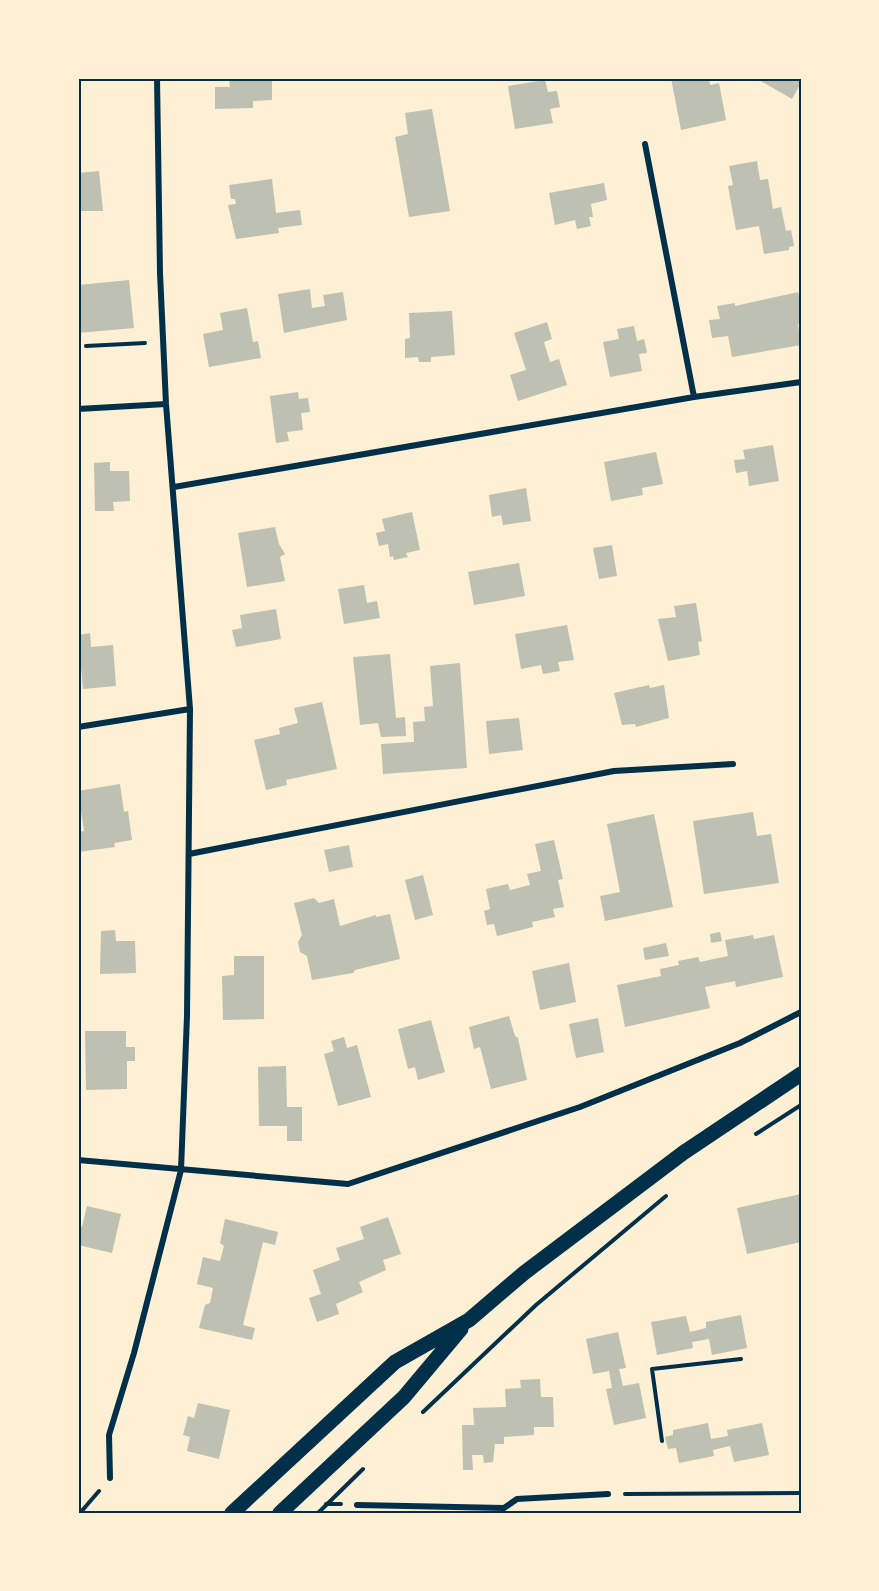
<svg xmlns="http://www.w3.org/2000/svg" width="879" height="1591" font-family="'DM Sans',sans-serif">
<style>
.building{fill:#bec0b2}
.lines{fill:none;stroke-linecap:round;stroke-linejoin:round}
.path{stroke:#003049;stroke-width:4}
.minor{stroke:#003049;stroke-width:6}
.primary{stroke:#003049;stroke-width:15}
.neatline{fill:none;stroke:#003049;stroke-width:2}
</style>
<rect width="100%" height="100%" fill="#fdf0d5"/>
<path class="building" d="M229 78H272V100L253 101V108L215 109V87H230Z
M671 78H709L710 85 719 83 726 120 681 130Z
M761 78H801V83L792 99 759 80Z
M545 80 548 92 557 91 560 107 550 109 553 123 515 129 508 86Z
M432 109 450 211 409 217 395 137 408 134 405 113Z
M757 161 760 180 768 179 773 209 781 207 786 231 791 230 794 246 789 247V250L764 254 759 226 736 230 728 186 733 185 729 166Z
M99 171 103 211H78V173Z
M272 179 276 213 300 210 302 225 278 228 279 233 236 239 228 205 236 204 235 199H231L229 185Z
M604 183 607 200 591 204 593 217H589L591 226 577 229 575 220 555 225 549 193Z
M129 280 134 328 78 333V285Z
M310 289 312 308 325 306 323 295 343 292 347 320 284 333 278 294Z
M798 292 801 305V323L798 324 801 345 732 357 728 336 712 338 709 320 720 319 717 306 735 303V306Z
M247 308 253 342 258 341 261 358 209 367 203 334 223 330 220 313Z
M452 311 455 355 431 357V362H419L418 357 405 358V339L410 338 409 313Z
M547 322 552 339 544 342 550 362 559 359 567 385 518 401 510 375 526 370 514 333Z
M634 326 637 341 644 339 647 353 639 354 642 371 610 377 603 342 619 339 617 329Z
M298 392 299 399 308 398 310 412 301 413 303 430 287 432 289 441 276 443 270 396Z
M773 445 779 481 749 486 747 471 736 473 734 460 745 459 743 450Z
M656 452 663 484 642 488 643 495 611 501 604 462Z
M110 462V471H129L130 501 113 502 114 511H95L94 463Z
M526 488 531 521 503 525 501 515 492 517 489 495Z
M412 512 420 550 406 553 408 557 394 560 393 556 390 557 388 544 379 546 376 533 385 531 382 519Z
M275 527 279 544 285 554 280 557 285 581 247 587 238 533Z
M612 545 617 576 599 579 593 548Z
M519 563 525 596 474 605 468 572Z
M364 585 367 603 377 601 380 618 344 624 338 589Z
M696 603 702 641 698 642 700 655 668 661 658 619 676 617 674 606Z
M276 609 281 639 236 647 232 630 242 628 240 615Z
M567 625 574 660 558 662 560 671 543 674 541 665 521 669 515 634Z
M90 633 91 647 113 645 116 686 83 689 78 635Z
M390 654 396 718 405 717 406 736 381 737 378 723 360 725 353 657Z
M460 663 467 768 383 774 381 744 414 742 413 722 425 721 424 707 433 706 430 666Z
M649 685 650 688 664 685 669 718 636 727 635 724 622 725 614 693Z
M322 702 337 769 286 780 287 785 266 790 254 740 280 734 279 728 298 723 294 708Z
M519 718 523 750 489 754 486 721Z
M120 784 124 812 128 811 132 840 114 843 115 847 78 852V832L84 831 78 791Z
M753 812 757 836 771 834 779 883 704 894 693 821Z
M654 814 673 907 605 921 600 896 620 892 607 824Z
M554 840 563 879 558 880 564 907 553 909 555 917 532 922 533 927 497 936 494 924 487 925 484 911 490 909 486 889 508 884 510 890 530 885 527 874 541 871 535 844Z
M349 845 353 867 329 872 324 850Z
M423 875 433 915 415 920 405 880Z
M314 898 319 903 334 899 340 926 376 915V917L390 914 400 959 355 970 353 973 312 980 307 956 300 952 298 942 302 935 294 903Z
M115 930 116 941H135L136 973 100 974 101 931Z
M720 932 722 941 711 943 710 934Z
M753 935 754 939 774 935 783 977 736 987 735 981 705 987 710 1008 625 1027 617 985 661 976 660 969 679 965 678 961 698 957 700 962 728 956 725 940Z
M666 943 669 956 645 960 643 948Z
M234 956H264V1019L223 1020 222 976 234 975Z
M569 963 576 1002 540 1010 532 971Z
M509 1016 515 1036 518 1038 527 1080 491 1089 480 1047 474 1049 469 1027Z
M598 1018 604 1052 576 1058 569 1024Z
M431 1020 445 1072 418 1080 415 1067 408 1069 398 1029Z
M85 1031H126V1047H135V1061H127V1089L86 1090Z
M344 1037 347 1048 357 1045 371 1097 338 1106 324 1054 334 1051 331 1041Z
M286 1066 287 1107H302V1141H287V1126H259L258 1067Z
M801 1194V1242L747 1254 737 1208Z
M87 1206 121 1214 112 1253 78 1245V1226L82 1227Z
M388 1217 401 1254 383 1260 386 1270 359 1282 363 1292 336 1304 339 1314 317 1322 309 1298 321 1294 313 1270 340 1260 336 1248 364 1239 360 1227Z
M225 1219 278 1232 275 1245 263 1242 243 1325 255 1328 252 1340 199 1328 205 1305 210 1303 213 1288 197 1284 203 1257 220 1261 224 1246 220 1243Z
M741 1315 747 1348 712 1355 709 1339 692 1342 693 1348 657 1355 651 1322 686 1316 690 1332 706 1328V1322Z
M618 1332 626 1368 619 1369 623 1386 639 1383 646 1418 614 1425 606 1389 612 1388 609 1371 593 1374 586 1339Z
M540 1379 541 1397H553L554 1427H534V1435L504 1437V1444H495L493 1462 484 1463 483 1455H472L473 1470H463L462 1425H474L473 1408 506 1407 505 1389 521 1388 520 1380Z
M198 1403 230 1410 219 1459 187 1451 190 1437 183 1435 188 1416 194 1418Z
M708 1423 711 1439 728 1436 727 1430 762 1423 769 1455 734 1462 730 1446 713 1450 714 1456 679 1463 676 1448 668 1449 665 1437 673 1435V1430Z"/>
<g class="lines">
<path class="path" d="M86 346 145 343
M756 1134 801 1105
M423 1412 536 1305 666 1196
M662 1441 652 1369 741 1359
M625 1494 801 1493
M326 1504H341
M80 1513 99 1491
M318 1513 363 1469"/>
<path class="minor" d="M645 144 694 397
M78 409 166 404
M174 487 694 397 801 382
M78 727 190 709
M189 854 614 771 733 764
M78 1160 348 1184 580 1107 740 1043 801 1012
M110 1478 109 1435 134 1353 181 1170 187 1016 190 709 166 404 160 273 157 78
M357 1505 504 1508 517 1499 608 1494"/>
<path class="primary" d="M232 1513 395 1362 469 1320 524 1273 683 1153 801 1074
M280 1513 404 1397 461 1329"/>
</g>
<rect width="879" height="1591" fill="none" stroke="#fdf0d5" stroke-width="159"/>
<rect x="80" y="80" width="720" height="1432" class="neatline"/>
</svg>
